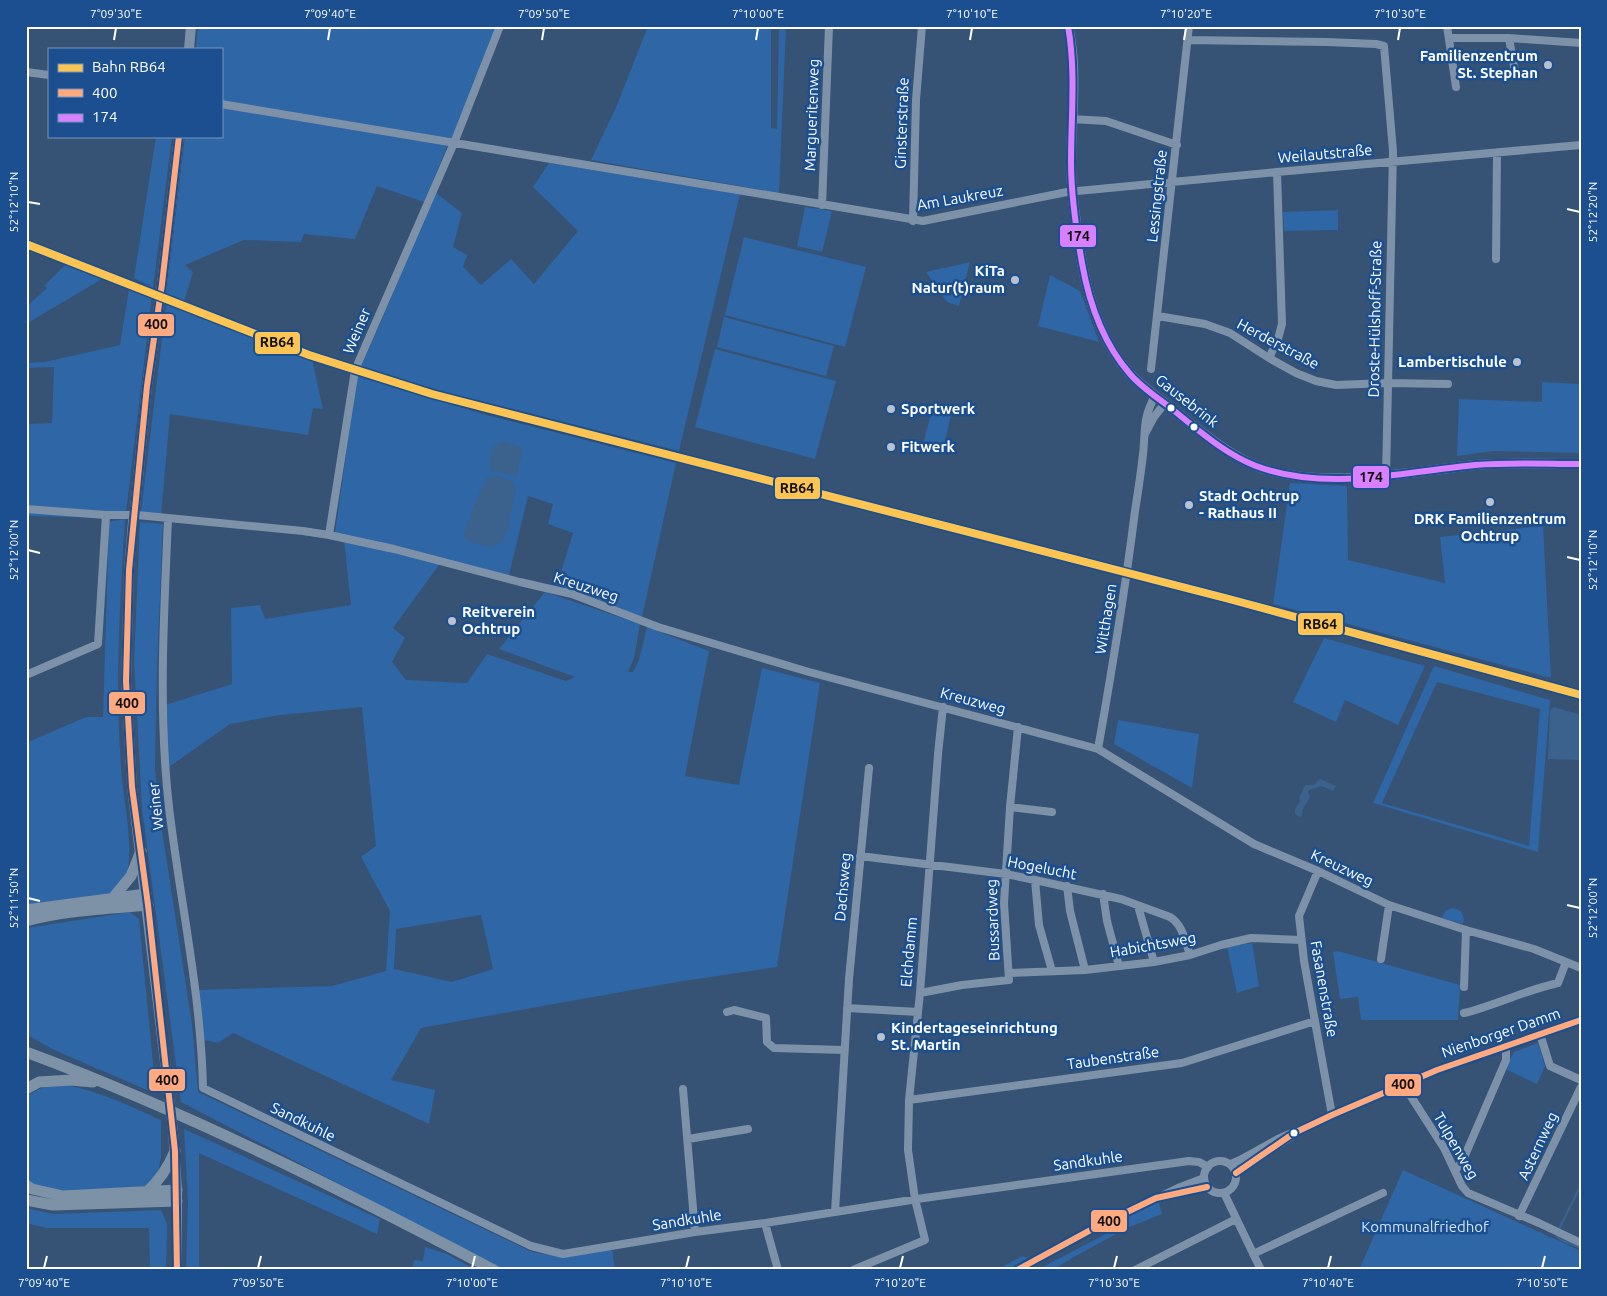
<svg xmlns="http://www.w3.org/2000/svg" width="1607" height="1296" font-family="Ubuntu,sans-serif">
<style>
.green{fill:#2f66a5;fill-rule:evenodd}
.water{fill:#3b618d}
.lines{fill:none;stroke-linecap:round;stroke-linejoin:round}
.stream{stroke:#3b618d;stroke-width:2.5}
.minor{stroke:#7d92a8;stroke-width:8}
.major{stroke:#7d8ea7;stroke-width:10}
.highway{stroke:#7e92a7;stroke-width:11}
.major-bridge{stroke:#7d8ea7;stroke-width:10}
.bus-1-casing{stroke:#1b4f8f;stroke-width:10}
.bus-2-casing{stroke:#1b4f8f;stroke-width:10}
.bus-1{stroke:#ffa980;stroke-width:6}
.bus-2{stroke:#d880ff;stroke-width:6}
.rail-1-casing{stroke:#1b4f8f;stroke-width:11}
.rail-1{stroke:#fcc553;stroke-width:8}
.ticks{fill:none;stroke:#fff;stroke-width:2}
.poi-dot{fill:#b9c2ce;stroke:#1b4f8f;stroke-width:2}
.bus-dot{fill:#fff;stroke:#1b4f8f;stroke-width:2}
.labels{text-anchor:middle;stroke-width:5;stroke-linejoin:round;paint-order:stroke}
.poi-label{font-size:15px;font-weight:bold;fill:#fff;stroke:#1b4f8f;text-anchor:start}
.street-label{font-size:15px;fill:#fff;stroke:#1b4f8f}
.park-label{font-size:15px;fill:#cfe3fa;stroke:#1b4f8f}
.line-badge{stroke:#1b4f8f;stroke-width:2}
.pale-badge-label{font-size:14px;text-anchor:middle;font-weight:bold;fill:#111}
.neatline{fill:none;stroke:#fff;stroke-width:2}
.ticks-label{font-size:12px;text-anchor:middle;fill:#fff}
</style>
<rect width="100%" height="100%" fill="#365274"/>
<path class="green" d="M198 26H497L453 140 221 101V49H196Z
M648 26H771V128L777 129 779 26H786L779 193 591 160 617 105Z
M221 107 448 145 424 202 377 186 355 239 304 234 301 242 244 240 185 265 193 272 184 302 166 296 185 136H221Z
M156 136H172L153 288 134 278Z
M549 163 740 194 679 451 434 389 361 366 384 315 435 192 462 213 453 247 467 255 463 267 481 285 511 259 534 284 578 231 533 187Z
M805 207 832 211 822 252 797 246Z
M1338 210V230L1284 231 1283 212Z
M744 237 866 267 845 347 725 315Z
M970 262 959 306 947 302 926 272Z
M67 263 102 279 26 324V307L47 288 44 286Z
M1050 275 1080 291 1099 342 1038 326Z
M129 289 152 296 126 512 26 507V424L52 423 54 367 26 368V363L45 362 120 345Z
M166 305 178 308 312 359 323 409 313 408 308 435 170 414 161 516 141 512Z
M724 317 834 346 826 376 717 347Z
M715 349 836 381 815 459 695 427Z
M357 376 486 415 676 463 642 617 576 591 556 588 573 533 548 524 553 504 528 496 509 575 335 533Z
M1542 382 1581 384V453L1493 451 1457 456 1459 399 1542 402Z
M933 406 952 411 943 450 923 444Z
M1290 483 1347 486 1348 560 1445 583 1440 537 1543 526 1551 678 1273 604Z
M26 512 102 518 31 516 26 515Z
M125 519C120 605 114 691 122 778 124 802 139 871 119 889 106 900 46 903 26 905V743L86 717H103L109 522Z
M140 522 163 524 157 669 155 768 161 824 192 1024 198 1092 532 1252 562 1257 612 1247 615 1270H505L181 1102 142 808 134 661Z
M344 540 436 563 439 565 393 628 405 638 392 662 406 680 467 683 487 654 566 681 575 677 499 649 545 592 640 624 634 658 628 672H633L639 660 647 627 709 651 685 776 739 785 762 668 820 683 777 967 677 982 421 1028 391 1080 435 1090 429 1124 233 1033 218 1043 204 1040 198 990 332 986 386 971 390 911 361 857 376 846 362 707 280 715 230 724 169 767 165 705 232 684 231 608 260 605 265 619 351 605ZM481 915 493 969 452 982 394 969 396 929Z
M1324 638 1425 666 1398 725 1345 700 1336 722 1293 702Z
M1434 666 1550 700 1538 852 1373 803ZM1437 682 1540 709 1529 846 1382 803Z
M1118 720 1199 734 1192 788 1114 744Z
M1452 908 1461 911 1464 919 1463 924 1442 918 1445 911Z
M130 912 139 919 156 1094 52 1049 26 1034V928Z
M1252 943 1259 986 1237 993 1227 947Z
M1338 951 1460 985 1458 1020H1361L1358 997 1340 999 1333 952Z
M1538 1043 1545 1066 1537 1084 1505 1069 1514 1052Z
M56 1084C94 1088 127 1105 161 1120V1156L158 1174 146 1186 61 1192 36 1186 26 1178V1097L39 1089Z
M184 1129 380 1219 377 1234 199 1153V1270H186L188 1201Z
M1403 1170 1581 1251V1270H1359Z
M1158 1200 1162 1214 1127 1228 1072 1258 1053 1270H1037L1125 1224 1128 1216Z
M26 1208 53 1214 161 1210 167 1224 166 1270H150L149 1228H47L26 1223Z
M425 1247 447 1254 476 1270H412L414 1260 423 1261Z
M1022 1256 1029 1258 1007 1270H996Z"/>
<path class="water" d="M503 441 523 448 517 475 514 476 492 470C487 462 491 455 494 446Z
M496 475 513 482 516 488 507 532 502 542 491 547 467 541 464 534 476 500 487 478Z
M1554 707 1581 715V760L1548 759 1550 710Z
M1320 779 1336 786 1333 791 1321 786 1309 790 1308 792 1310 797 1302 811V816L1299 817 1295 814V809L1300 801 1299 798 1305 785H1314Z"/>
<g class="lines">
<path class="stream" d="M1560 1227 1581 1185
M1557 1235 1559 1239 1581 1248"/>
<path class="minor" d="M1447 26 1456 87
M1449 38H1509L1581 43
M1509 38 1515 72
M1188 40 1327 42 1376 44 1384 46 1393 151 1386 477
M26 72 49 75
M221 104 923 221 1067 192 1277 172 1581 145
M1071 119 1106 121 1177 145
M822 205 829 26
M913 221 916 100 922 26
M1496 259 1497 153
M1158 316 1205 324 1230 333 1269 358 1296 373 1316 381 1336 385 1387 383 1448 384
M1269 358 1278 339 1282 324 1277 172
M1151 369 1189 26
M1145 434 1154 417 1165 403
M26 509 106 515H137L303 531 329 535 394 549 520 582 572 594 658 627 809 672 1098 749 1254 844 1318 871 1389 905 1466 930 1534 949 1581 968
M168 519C164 615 158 711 169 807 180 901 201 993 203 1088L531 1246 563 1254 695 1232 765 1223 924 1198 1189 1161 1199 1162 1208 1167
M329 535 355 370 454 143 500 26
M26 675 98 644 106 515
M1098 749C1112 670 1125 591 1135 511 1138 492 1141 473 1143 454 1146 429 1142 420 1155 396
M1010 807 1052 812
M860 856 1006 874 1035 880 1121 899 1170 917C1183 925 1185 941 1190 955
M1318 871 1299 916 1304 961 1332 1115
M1035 880 1039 925 1052 971
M1067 886 1070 911 1085 970
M1103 894 1107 921 1119 966
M1138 906 1154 962
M1381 959 1389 905
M1009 973 1085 970 1154 962 1190 955 1221 945 1251 938 1301 940
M1464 987 1466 930
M920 993 962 985 1009 980 1004 903 1010 807 1018 727
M847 1008 918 1012
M727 1012 734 1010 766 1018 767 1042 774 1048 844 1050
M1464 1013C1496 1005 1526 990 1558 983L1566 962
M1540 1034 1550 1066 1581 1080
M1403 1084 1444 1148 1462 1186 1468 1193 1539 1223 1581 1243
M683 1089 695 1232
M909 1100 1182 1063 1315 1021
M688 1139 748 1129
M1204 1177a16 16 0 1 1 32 0a16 16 0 1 1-32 0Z
M1231 1164 1240 1160 1278 1139 1403 1084 1437 1070 1581 1020
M1455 1171 1463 1160 1506 1060V1047
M1236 1173 1289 1138
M1224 1193 1261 1270
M1175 1194 1207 1187
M835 1212 849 979 869 768
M1519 1216 1581 1087
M765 1223 778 1270
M1253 1254 1383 1193
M853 1270 925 1240 915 1199 908 1150 909 1100 920 993 938 754 943 707
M1017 1270 1098 1226 1178 1188 1204 1178
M1135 1270 1236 1219"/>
<path class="major" d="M1068 26C1078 70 1071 117 1071 162 1071 195 1077 229 1082 263 1089 303 1102 342 1130 374 1142 387 1158 398 1172 409 1199 430 1225 453 1256 466 1321 491 1408 472 1475 465 1510 462 1545 464 1581 464
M189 49 191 26
M135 509 147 386 162 284 179 136
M133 522 129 570 126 681 132 787 167 1079
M173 1131 177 1190V1270"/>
<path class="highway" d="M112 899 131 876 141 851
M26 910 146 894
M26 921C65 910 108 909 148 905
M26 1052C187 1112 342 1190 494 1270
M26 1089 39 1082 71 1080 93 1082
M26 1185 32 1189 63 1196 177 1190
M146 1193C160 1180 168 1168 175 1151
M26 1200 53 1205 177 1201"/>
<path class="major-bridge" d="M133 522 135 509
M167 1079 173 1131"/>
<g class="bus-1-casing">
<path id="bus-1" d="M1236 1173 1294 1133 1332 1115 1437 1070 1581 1020
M177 1270 175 1151 148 905 132 787 126 681 129 570 147 386 162 284 179 136
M1017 1270 1098 1226 1156 1198 1207 1187"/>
</g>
<g class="bus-2-casing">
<path id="bus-2" d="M1068 26C1076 71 1071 116 1071 162 1071 195 1076 229 1082 263 1089 303 1103 343 1130 374 1142 388 1158 398 1172 409 1198 430 1225 454 1256 466 1326 492 1403 472 1475 465 1510 462 1546 464 1581 464"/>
</g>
<use href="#bus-1" class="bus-1"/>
<use href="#bus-2" class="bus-2"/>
<g class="rail-1-casing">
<path id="rail-1" d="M26 244 309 355 432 394 1229 599 1581 695"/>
</g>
<use href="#rail-1" class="rail-1"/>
</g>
<path class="ticks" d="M114 40 116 28M328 40 330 28M542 40 544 28M756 40 758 28M970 40 972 28M1184 40 1186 28M1398 40 1400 28M28 202 40 204M1567 209 1580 212M28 550 40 553M1567 557 1580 560M28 898 40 901M1567 905 1580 908M44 1268 47 1256M258 1268 261 1256M472 1268 475 1256M686 1268 689 1256M900 1268 903 1256M1114 1268 1117 1256M1328 1268 1331 1256M1542 1268 1545 1256"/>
<g class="poi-dot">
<circle cx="1548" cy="65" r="5"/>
<circle cx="1015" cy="280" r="5"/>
<circle cx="1517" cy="362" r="5"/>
<circle cx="891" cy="409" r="5"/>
<circle cx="891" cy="447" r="5"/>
<circle cx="1490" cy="502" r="5"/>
<circle cx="1189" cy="505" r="5"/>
<circle cx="452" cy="621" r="5"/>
<circle cx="881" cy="1037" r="5"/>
</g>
<g class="bus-dot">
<circle cx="1171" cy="408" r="4.5"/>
<circle cx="1194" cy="427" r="4.5"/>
<circle cx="1294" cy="1133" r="4.5"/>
</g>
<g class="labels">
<g class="poi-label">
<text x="1538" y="61" text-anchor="end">Familienzentrum<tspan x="1538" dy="17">St. Stephan</tspan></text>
<text x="1005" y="276" text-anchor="end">KiTa<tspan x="1005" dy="17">Natur(t)raum</tspan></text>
<text x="1507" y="367" text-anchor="end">Lambertischule</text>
<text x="901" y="414">Sportwerk</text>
<text x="901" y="452">Fitwerk</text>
<text x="1199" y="501">Stadt Ochtrup<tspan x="1199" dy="17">- Rathaus II</tspan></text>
<text x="1490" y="524" text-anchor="middle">DRK Familienzentrum<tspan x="1490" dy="17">Ochtrup</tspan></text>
<text x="462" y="617">Reitverein<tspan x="462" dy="17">Ochtrup</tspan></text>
<text x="891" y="1033">Kindertageseinrichtung<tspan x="891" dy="17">St. Martin</tspan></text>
</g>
<g class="street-label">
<text transform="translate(812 115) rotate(-88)" y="5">Margueritenweg</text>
<text transform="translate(902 123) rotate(-88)" y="5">Ginsterstraße</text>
<text transform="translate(1325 154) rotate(-5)" y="5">Weilautstraße</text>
<text transform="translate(1157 196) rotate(-84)" y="5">Lessingstraße</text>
<text transform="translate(960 198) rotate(-10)" y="5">Am Laukreuz</text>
<text transform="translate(1375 319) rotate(-89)" y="5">Droste-Hülshoff-Straße</text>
<text transform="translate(357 331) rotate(-67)" y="5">Weiner</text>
<text transform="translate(1278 344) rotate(28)" y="5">Herderstraße</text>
<text transform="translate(1187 401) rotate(38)" y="5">Gausebrink</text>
<text transform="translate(586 587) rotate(18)" y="5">Kreuzweg</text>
<text transform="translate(1106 619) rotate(-81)" y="5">Witthagen</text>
<text transform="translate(973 701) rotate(15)" y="5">Kreuzweg</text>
<text transform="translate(156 806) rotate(-96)" y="5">Weiner</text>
<text transform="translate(1042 868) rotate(11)" y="5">Hogelucht</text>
<text transform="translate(1342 868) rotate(25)" y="5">Kreuzweg</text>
<text transform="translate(843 887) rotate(-85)" y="5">Dachsweg</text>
<text transform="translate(993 920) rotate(-92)" y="5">Bussardweg</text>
<text transform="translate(1153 945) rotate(-10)" y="5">Habichtsweg</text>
<text transform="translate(909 952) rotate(-85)" y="5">Elchdamm</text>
<text transform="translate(1324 989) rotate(80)" y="5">Fasanenstraße</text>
<text transform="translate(1501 1033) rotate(-19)" y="5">Nienborger Damm</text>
<text transform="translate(1113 1058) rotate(-8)" y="5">Taubenstraße</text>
<text transform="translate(303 1122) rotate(26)" y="5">Sandkuhle</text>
<text transform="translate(1456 1146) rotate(60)" y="5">Tulpenweg</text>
<text transform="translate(1538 1146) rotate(-65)" y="5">Asternweg</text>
<text transform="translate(1088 1161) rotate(-8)" y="5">Sandkuhle</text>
<text transform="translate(687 1220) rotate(-9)" y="5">Sandkuhle</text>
</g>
<g class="park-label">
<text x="1425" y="1232">Kommunalfriedhof</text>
</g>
</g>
<g class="line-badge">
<rect x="1059" y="224" width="38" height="24" rx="5" fill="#d880ff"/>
<rect x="137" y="313" width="38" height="24" rx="5" fill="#ffa980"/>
<rect x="254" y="331" width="47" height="24" rx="5" fill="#fcc553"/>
<rect x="1352" y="465" width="38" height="24" rx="5" fill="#d880ff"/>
<rect x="774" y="476" width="47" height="24" rx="5" fill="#fcc553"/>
<rect x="1297" y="612" width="47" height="24" rx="5" fill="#fcc553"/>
<rect x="108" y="691" width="38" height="24" rx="5" fill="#ffa980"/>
<rect x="148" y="1068" width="38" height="24" rx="5" fill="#ffa980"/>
<rect x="1384" y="1073" width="38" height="24" rx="5" fill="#ffa980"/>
<rect x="1090" y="1209" width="38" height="24" rx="5" fill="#ffa980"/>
</g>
<g class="pale-badge-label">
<text x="1078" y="241">174</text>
<text x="156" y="329">400</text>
<text x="277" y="347">RB64</text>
<text x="1371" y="482">174</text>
<text x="797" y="493">RB64</text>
<text x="1320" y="629">RB64</text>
<text x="127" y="708">400</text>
<text x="167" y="1085">400</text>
<text x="1403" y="1089">400</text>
<text x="1109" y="1226">400</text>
</g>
<rect width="1607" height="1296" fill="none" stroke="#1b4f8f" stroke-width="55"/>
<rect x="48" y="48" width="175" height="90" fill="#1b4f8f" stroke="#7695bc"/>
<rect x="58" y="64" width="25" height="8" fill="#fcc553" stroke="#7695bc"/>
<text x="92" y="72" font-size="15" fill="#ffffff">Bahn RB64</text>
<rect x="58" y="89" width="25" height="8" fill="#ffa980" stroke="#7695bc"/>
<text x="92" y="98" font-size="15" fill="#ffffff">400</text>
<rect x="58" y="114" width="25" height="8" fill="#d880ff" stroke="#7695bc"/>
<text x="92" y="122" font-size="15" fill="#ffffff">174</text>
<rect x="28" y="28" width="1552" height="1240" class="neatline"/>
<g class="ticks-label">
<text x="116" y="18">7°09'30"E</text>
<text x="330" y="18">7°09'40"E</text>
<text x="544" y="18">7°09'50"E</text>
<text x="758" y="18">7°10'00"E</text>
<text x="972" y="18">7°10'10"E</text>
<text x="1186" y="18">7°10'20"E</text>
<text x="1400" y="18">7°10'30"E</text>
<text transform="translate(14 202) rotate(-90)" y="4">52°12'10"N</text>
<text transform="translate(1593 212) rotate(-90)" y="4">52°12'20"N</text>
<text transform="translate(14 550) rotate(-90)" y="4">52°12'00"N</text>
<text transform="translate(1593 560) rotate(-90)" y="4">52°12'10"N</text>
<text transform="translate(14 898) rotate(-90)" y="4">52°11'50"N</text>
<text transform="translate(1593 908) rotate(-90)" y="4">52°12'00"N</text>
<text x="44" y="1287">7°09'40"E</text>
<text x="258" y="1287">7°09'50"E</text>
<text x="472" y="1287">7°10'00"E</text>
<text x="686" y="1287">7°10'10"E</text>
<text x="900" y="1287">7°10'20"E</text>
<text x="1114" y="1287">7°10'30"E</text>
<text x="1328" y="1287">7°10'40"E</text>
<text x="1542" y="1287">7°10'50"E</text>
</g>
</svg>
